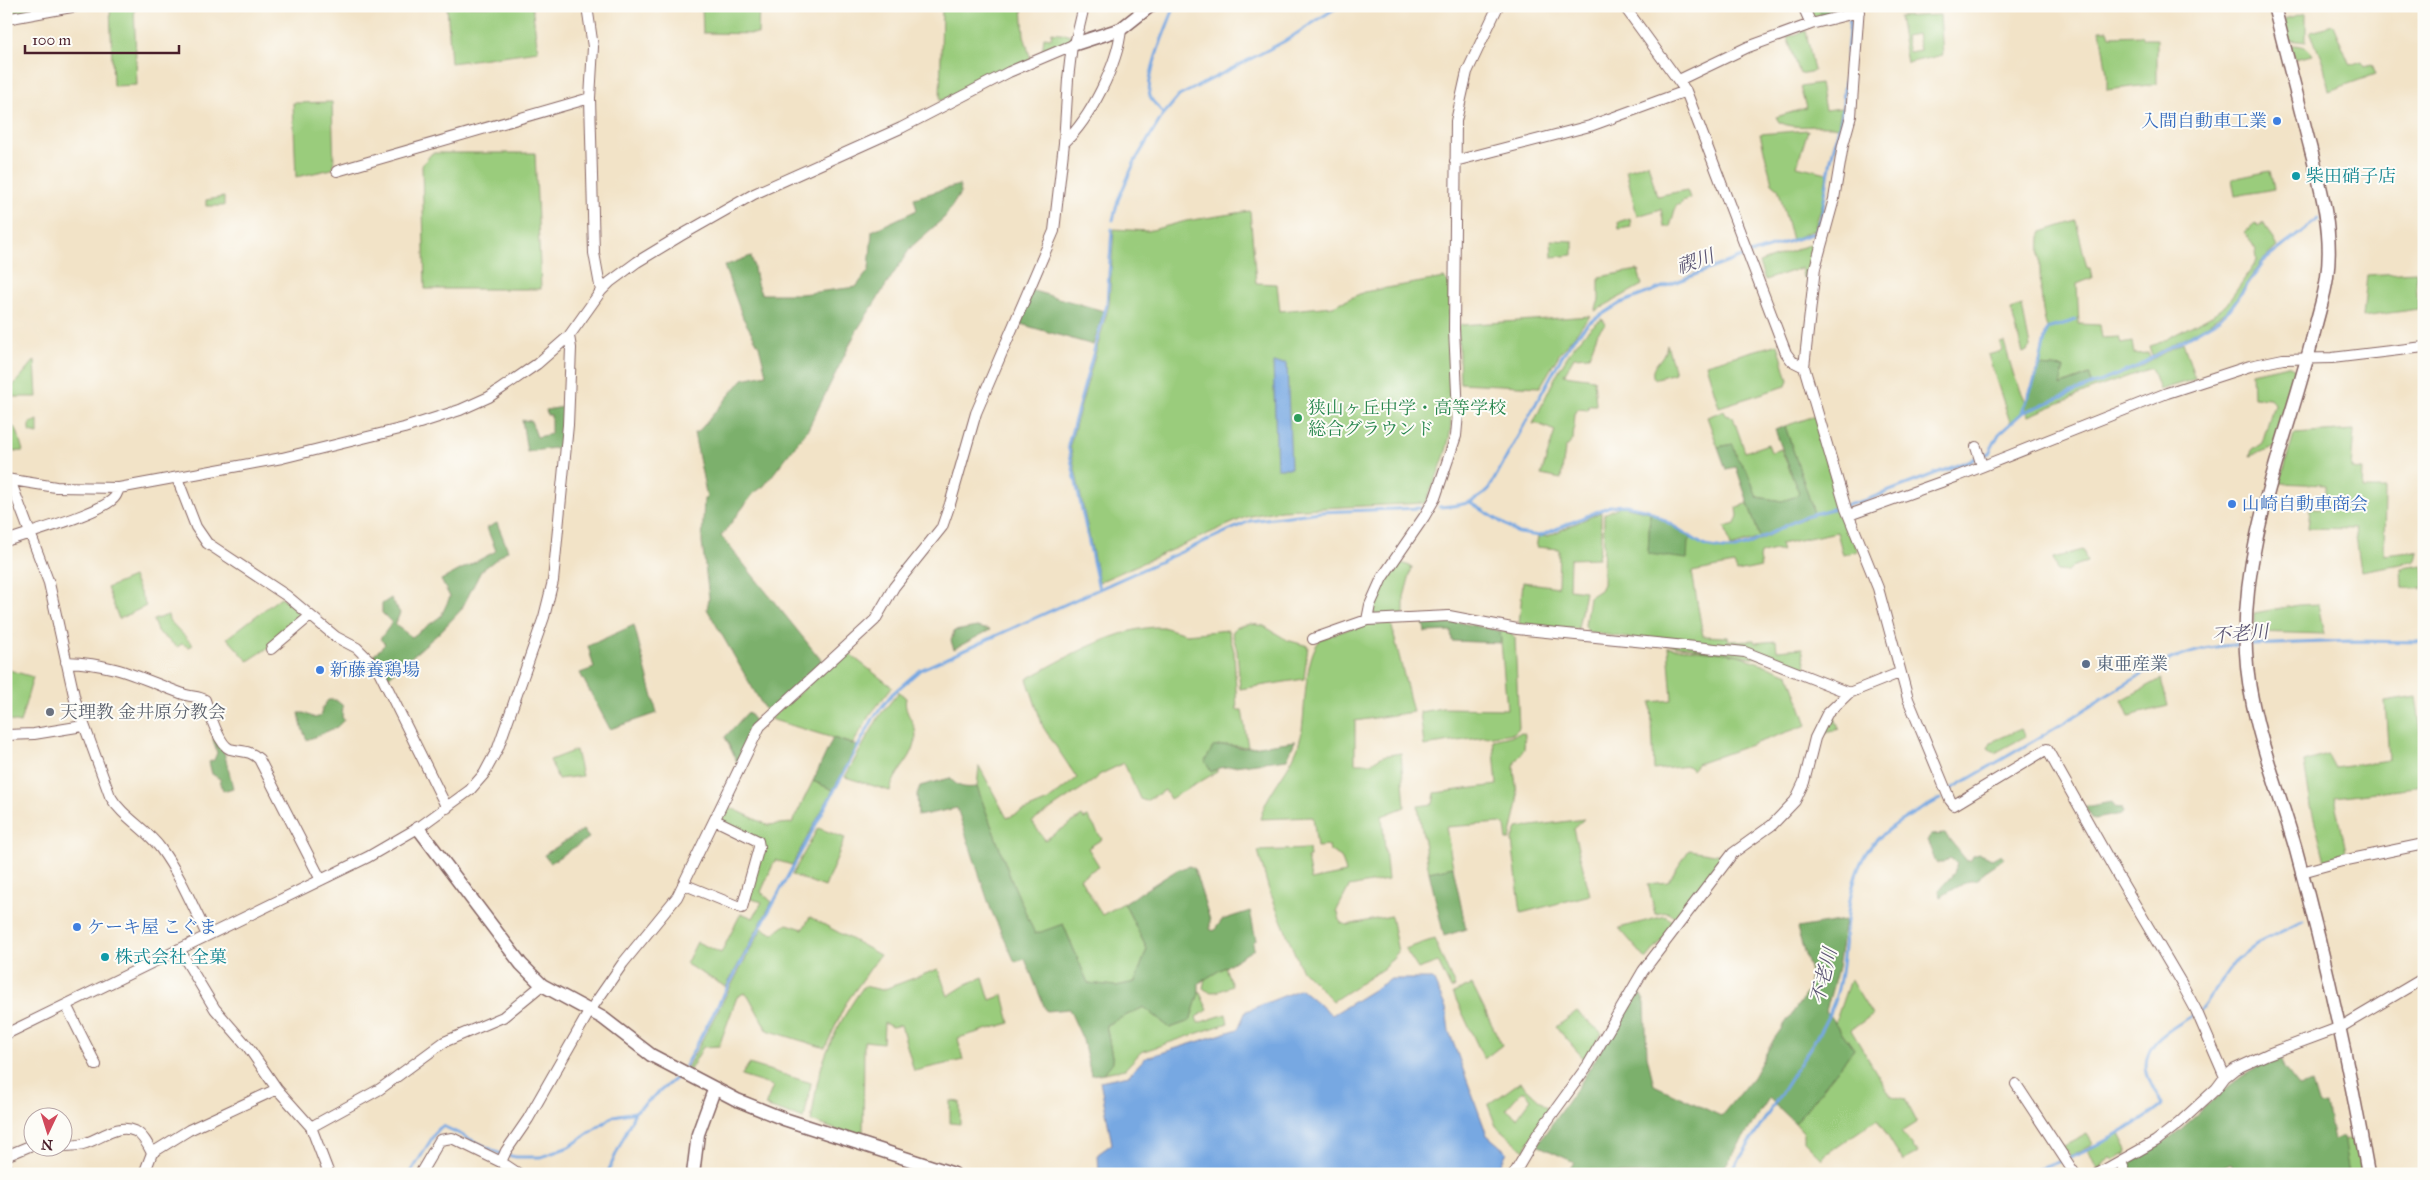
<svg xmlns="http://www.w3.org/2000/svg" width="2430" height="1180" font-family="'IM FELL Great Primer','Noto Serif JP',serif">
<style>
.green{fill:#9acc7c;stroke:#727654;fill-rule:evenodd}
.forest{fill:#7bb06c;stroke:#62684c}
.water{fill:#77a8e2;stroke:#606486}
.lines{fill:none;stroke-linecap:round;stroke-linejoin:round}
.stream{stroke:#77a8e2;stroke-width:3}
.minor-casing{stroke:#856462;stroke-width:12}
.tertiary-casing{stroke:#856462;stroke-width:15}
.minor{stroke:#fff;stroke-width:10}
.tertiary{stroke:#fff;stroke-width:12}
.shop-dot{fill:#3f7fe0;stroke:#fdfcf7;stroke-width:2}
.culture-dot{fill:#0f9aa8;stroke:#fdfcf7;stroke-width:2}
.leisure-dot{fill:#2e9e5b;stroke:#fdfcf7;stroke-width:2}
.service-dot{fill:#5c6f8a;stroke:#fdfcf7;stroke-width:2}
.worship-dot{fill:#6b7280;stroke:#fdfcf7;stroke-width:2}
.labels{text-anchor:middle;stroke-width:4;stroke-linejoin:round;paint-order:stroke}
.shop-label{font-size:18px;fill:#366cbe;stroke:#fdfcf7;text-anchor:start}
.culture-label{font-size:18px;fill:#0d838f;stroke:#fdfcf7;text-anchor:start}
.leisure-label{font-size:18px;fill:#27864d;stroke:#fdfcf7;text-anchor:start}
.service-label{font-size:18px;fill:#4e5e75;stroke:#fdfcf7;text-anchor:start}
.worship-label{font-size:18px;fill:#5b616d;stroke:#fdfcf7;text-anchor:start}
.water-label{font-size:19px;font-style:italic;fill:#5c5674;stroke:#fdfcf7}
</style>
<rect width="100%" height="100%" fill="#fdfcf7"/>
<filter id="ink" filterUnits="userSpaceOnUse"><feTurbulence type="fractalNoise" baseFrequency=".02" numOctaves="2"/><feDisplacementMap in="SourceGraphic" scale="10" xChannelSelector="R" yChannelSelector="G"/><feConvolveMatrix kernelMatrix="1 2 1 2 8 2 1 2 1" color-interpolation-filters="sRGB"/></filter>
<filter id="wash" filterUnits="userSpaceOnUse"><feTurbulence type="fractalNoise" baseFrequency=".0096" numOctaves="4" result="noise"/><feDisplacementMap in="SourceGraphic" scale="20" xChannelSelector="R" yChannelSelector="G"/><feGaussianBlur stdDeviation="1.12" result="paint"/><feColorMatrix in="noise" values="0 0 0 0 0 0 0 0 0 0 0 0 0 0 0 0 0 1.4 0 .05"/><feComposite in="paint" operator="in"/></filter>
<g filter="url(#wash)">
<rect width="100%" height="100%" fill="#f2e3c7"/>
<path class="green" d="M6 6H54L6 16Z
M110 6H134L137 85 113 86Z
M447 6H532L538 51 451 63Z
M702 6H759L758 34 703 33Z
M986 6V8L1022 6 1024 35 1031 60 940 101 942 7Z
M1806 6H1818L1822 17 1816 19 1811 17Z
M2306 13V42L2289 40 2284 19Z
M1940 15 1943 55 1907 63 1899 17ZM1917 34 1920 50 1909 52 1905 36Z
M2333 25 2350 65 2362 61 2365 66 2372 64 2376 74 2329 91 2324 66 2310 31Z
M2100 30H2108L2110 36 2142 35 2144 39H2157V84L2107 90V74Z
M1806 31 1814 71 1800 74 1787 37Z
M1052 32 1073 35 1067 44 1042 54 1044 37 1051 38Z
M2290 45C2300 45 2306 45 2312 55L2295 59Z
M1820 84 1825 110 1841 108 1838 127C1819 123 1796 131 1779 122L1776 117 1806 108 1800 87Z
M332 102 334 167 332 169 296 177 293 103Z
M1808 130 1797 166 1827 173 1824 199 1814 230 1792 240 1778 188 1772 183 1760 134Z
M432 153H535L541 289H425L422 165Z
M1648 163 1657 196 1687 190 1690 198 1682 201V203L1676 206 1670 227H1664L1661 209 1637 216 1626 170Z
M2270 171 2274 189 2235 196 2232 179Z
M224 197V206H206V200Z
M1250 211 1256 283 1277 284 1280 311 1333 306 1364 292 1444 278 1449 283 1451 427C1448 453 1436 479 1425 503L1281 510 1246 517 1099 582 1070 445 1109 305 1114 229 1148 231 1186 221Z
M1630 218 1631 227 1619 229 1618 222Z
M2076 221 2087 268H2090L2092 278 2077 284 2079 324 2100 325 2102 338 2119 337 2121 344 2132 342 2134 354 2148 353 2150 358 2132 369 2091 385 2089 375 2059 386 2064 368 2039 366 2045 335 2048 329C2040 317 2039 256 2040 237L2042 232Z
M2255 223 2258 226 2264 223 2277 247 2262 261 2229 309 2205 326 2152 356 2149 346 2157 344 2212 315 2226 305 2257 261 2256 250 2245 232Z
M1551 240 1573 241V255L1552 257Z
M1817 242 1807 278 1803 277 1801 268 1765 280 1759 263Z
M1638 270 1642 285 1595 311 1599 300V277Z
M2416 272 2418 309 2363 317 2367 275Z
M2022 306 2030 347 2027 351 2023 353 2011 310Z
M1590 316 1560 353 1540 387 1460 383 1458 328 1461 325Z
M1602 319 1606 324 1598 332 1589 356 1574 357 1564 375 1594 379 1596 405H1589L1588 410 1578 409 1575 414 1573 440 1565 449 1561 479 1541 475 1555 431 1536 423 1533 424C1551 387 1567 343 1602 319Z
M2004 342 2014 376 2026 402 2022 413 2010 422 1988 355 2002 351 2000 343Z
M2183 342 2195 379 2159 390 2151 368 2093 389 2029 416 2027 412 2135 369Z
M1667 344 1675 373 1654 379C1648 364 1665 362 1667 344Z
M1778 344 1788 380 1786 386 1719 407 1706 364Z
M35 360 37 397H12L11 388Z
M2288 365 2297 370 2276 446 2250 456 2252 450 2262 443 2274 404 2270 398 2253 397 2252 373Z
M1723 411 1725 415 1733 417 1745 452 1768 444 1771 452 1781 449 1799 492 1798 496 1782 501 1757 497 1747 471 1737 458 1733 444 1718 447 1707 417Z
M1815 416 1839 506 1814 513 1785 426Z
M38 420V434L30 432V423Z
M6 421 17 430 23 451 6 452Z
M2354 430 2351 469 2363 470 2362 489H2385L2384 555 2418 551 2416 560 2412 562 2361 571 2355 529 2308 528 2310 509H2326V485L2280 483 2294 434Z
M1748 503 1760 538 1731 547 1725 527 1735 524 1738 516 1737 507Z
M1621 506 1650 512 1648 554 1688 541 1691 538C1737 567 1764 533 1806 517 1817 513 1829 511 1841 508L1858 551 1843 555 1837 532 1780 544 1782 552 1774 550 1760 554 1759 559 1761 567 1737 572 1734 564 1692 572 1703 636 1728 637 1729 641 1754 640 1755 643 1776 641 1777 650 1802 648 1807 671 1772 660 1588 632 1585 625 1589 597 1600 590 1603 584 1604 514Z
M1601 512V542L1598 558 1570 559 1569 589 1585 591 1578 629 1519 624 1523 582 1558 587 1559 549 1536 547 1538 537 1548 536Z
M2083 550 2087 562 2074 566 2067 572 2057 571 2053 558Z
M1397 561 1412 567 1404 597V615H1375L1372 610 1380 589Z
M2424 565V589L2402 588 2401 568Z
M133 577 146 606 119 619 107 588Z
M281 597 301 613 300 618 271 646 248 661 227 638Z
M2318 604 2324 634 2254 632V613L2299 605Z
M168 615 169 620 193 645 189 647 182 644 177 647 157 631 153 620Z
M1391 623 1413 712 1355 721V763H1371L1383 756 1401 753 1405 807 1382 816 1388 880C1373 882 1362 885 1349 887L1337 910 1341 923 1347 925 1391 916 1398 952 1384 968 1333 1001 1301 969 1268 887 1258 851 1309 849 1310 857 1307 858 1311 880 1346 873C1343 860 1342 856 1330 851L1329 846 1317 847 1313 817 1260 819C1267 789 1295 767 1301 736 1306 711 1303 658 1321 639L1360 625Z
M1251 624 1264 626 1287 640 1308 646 1304 679 1240 689 1237 650 1232 633 1236 627Z
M1163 627 1186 634 1228 630 1234 651 1237 710H1242L1248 747 1227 745 1213 747 1211 772 1217 769V772L1170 799 1165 790 1146 801 1140 799 1124 763 1099 775 1096 779 1032 822 1045 840 1082 816 1084 819 1088 817 1102 839 1088 848 1099 866 1080 878 1102 915 1124 903 1147 949 1135 982 1116 986 1088 983 1063 924 1035 935 1011 879 977 787 979 766 1007 818 1048 801 1077 778 1043 727 1027 679C1063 659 1121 625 1163 627Z
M1500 631 1511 633 1515 638 1519 728 1514 733 1424 746 1420 712 1442 708 1507 709Z
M1668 647 1736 654 1789 674 1807 725 1697 764 1692 770 1688 766 1654 770 1651 702 1672 700Z
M847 652 892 687 869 716 853 744 770 719 844 653Z
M6 669 33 677 20 723 6 720Z
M2161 679 2168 706 2129 716 2122 700Z
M899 692 906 698C902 715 920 723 915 743 911 762 894 772 890 791L845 777 880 715Z
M2416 696 2424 751V786L2335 797 2347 856 2325 861 2311 807 2304 762 2328 755 2335 768 2389 760 2385 701Z
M1834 715 1839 729 1823 734Z
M2021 729 2026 736 1995 753 1988 748 1991 742Z
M1522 733 1525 734 1524 749 1515 762 1514 769 1518 802 1510 840H1507L1505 826 1501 823 1446 827 1453 867 1429 872 1418 806 1433 804 1435 793 1497 785 1493 740Z
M576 750 582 776 558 779 550 760Z
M813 781 833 790 792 865 775 860 761 892 772 902 726 987 686 964 697 942 721 953 741 913 753 918 762 902 748 898 763 849 723 822 719 816 725 805 768 825 792 823Z
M1584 819 1573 829 1590 895 1521 913 1512 841 1517 828Z
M818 828 845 838 825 887 792 875Z
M1689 850 1722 855 1708 878 1677 918 1667 912 1655 914 1648 884 1668 882Z
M1665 916 1676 923 1646 959 1619 928Z
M810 917 880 955 846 1003 825 1048 767 1030 748 995 744 993 737 997 719 1046 703 1047 690 1070 687 1068 762 928 773 934 787 924 803 929Z
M1434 939 1455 987 1451 989 1438 962 1418 969 1405 949Z
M1225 967 1232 986C1222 990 1212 996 1203 988L1205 979Z
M938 969 948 996 967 984 983 977 990 1000 1003 995 1010 1023 958 1038 963 1060 914 1071 901 1025 892 1027 884 1023 883 1043 864 1041 863 1139 811 1121C814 1106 815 1090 819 1076 827 1044 845 1012 864 986L882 990Z
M1850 979 1872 1015 1851 1030 1886 1089 1892 1096 1905 1099 1917 1122 1901 1132 1918 1153 1903 1161 1877 1119 1826 1154 1822 1159 1804 1141V1133L1795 1123 1854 1049 1835 1023Z
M1472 985 1502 1045 1484 1059 1453 993Z
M1199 991 1208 1010 1196 1017 1198 1023 1226 1014 1228 1023 1141 1052 1125 1069 1104 1073 1113 1061 1106 1025 1144 1007 1170 1028 1190 1021Z
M1577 1012 1602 1033 1585 1060 1556 1027Z
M749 1064 811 1083 804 1119 765 1106 773 1086 741 1076Z
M1520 1082 1549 1109 1524 1150 1496 1126 1488 1105ZM1521 1092H1525L1531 1099 1517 1118 1506 1109Z
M950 1101 960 1102V1124L950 1123Z
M2087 1134 2093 1144 2070 1156 2066 1150 2064 1151 2062 1147Z
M2119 1134 2127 1150 2126 1154 2114 1160 2110 1158 2101 1164 2102 1167 2098 1169 2089 1150Z
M2356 1138 2362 1174H2349L2343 1141Z"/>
<path class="forest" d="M1818 6H1847L1846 12 1822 17Z
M959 185 961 192 945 217 911 247 857 330 808 429 764 486 754 493 721 536 822 661 768 715 707 609 709 598 702 542 704 499 707 498 694 433 699 431 743 379 766 374 759 346 743 318 724 266 751 256C756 269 754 284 762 294H801L856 287 869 270 872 231 917 210 914 198Z
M1030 290 1104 311 1093 345 1017 323Z
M2039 366 2064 368 2060 386 2090 375 2091 385 2022 413Z
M563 407 561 447 527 452 522 420 531 421 537 437 551 434V415H547L546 410Z
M1785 426 1814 513 1760 538 1736 467 1726 469 1718 447 1733 444 1737 458 1747 471 1757 497 1782 501 1797 496 1799 493 1775 430Z
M1650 512 1691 538 1688 541 1687 559 1648 554Z
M497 523 508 550 481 571 461 610 439 633 387 678 379 662 373 656 385 644 380 639 392 623 382 613V604L391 598 400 613 395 625 412 637 441 616 450 597 441 580 496 551 487 528Z
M1448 620 1500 631 1501 643 1452 641 1451 631 1425 632 1423 621Z
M634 625 657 713 610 729 580 673 594 668 588 646Z
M977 627 990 630 954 649 951 641 954 631Z
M328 700H336L343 706 342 717 344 720 337 727 307 740 302 728 299 713H304L315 718 321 716 322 708Z
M748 712 758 725 738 764 725 737Z
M216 738 224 752 233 788 223 791 220 779 212 774 209 762 214 760 217 753 213 739Z
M833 738 857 746 833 790 813 781Z
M1295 741 1287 759 1219 768 1211 772 1205 761 1213 747 1227 745 1244 748Z
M950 778C958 788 965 788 977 787L1011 879 1035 934 1063 924 1088 983 1116 986 1135 982 1147 949 1124 903 1177 870 1189 866 1194 868 1210 920V929L1214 931 1222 920 1250 911 1256 940 1253 943 1254 949 1199 983V993L1190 1021 1170 1028 1144 1007 1106 1025 1113 1062 1104 1073 1091 1075 1083 1040 1069 1009 1046 1011 1025 959 1015 962 991 910 957 808 918 816 917 794 920 786Z
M2111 802 2114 807 2121 808 2123 812 2122 814 2095 819 2091 818 2085 807Z
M583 830 589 838 550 863 544 855Z
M1945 834 1967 861 1971 860 1973 856 1979 854 1992 859 2001 854 2004 858 1983 872 1976 881H1968L1940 897 1939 890 1954 873 1957 863 1950 858 1943 863H1936L1927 840 1932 835Z
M1453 867 1466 929 1444 936 1429 872Z
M1845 920 1838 968 1826 1011 1854 1049 1795 1123 1769 1098 1720 1174H1567L1574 1162 1537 1145 1582 1081 1638 989 1645 1003 1647 1056 1654 1085 1721 1116 1753 1077 1774 1039 1808 991 1810 972 1797 928Z
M2280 1057 2284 1068 2299 1087 2312 1083 2319 1106 2326 1105 2333 1140 2343 1137 2349 1174H2236L2231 1163 2207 1174H2131L2128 1167 2130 1161C2148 1151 2166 1142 2182 1128 2217 1098 2235 1074 2280 1057Z"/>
<path class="water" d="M1273 363H1287L1291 468H1277Z
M1391 979H1433L1446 1008 1449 1031 1487 1135 1507 1152 1496 1174H1099L1098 1154 1112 1144 1100 1081 1129 1075 1145 1058 1238 1029 1246 1011 1301 989 1332 1015Z"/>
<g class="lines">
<path class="stream" d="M1851 9V6
M1163 115C1161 107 1152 104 1150 96 1145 76 1167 26 1175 6
M1113 220 1118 200 1135 161 1163 115 1179 96 1285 41 1339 6
M2022 413 2038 371 2047 329 2076 320
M1470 502 1518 533 1540 536 1610 506 1626 505 1648 510 1705 546 1724 549H1735L1747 545 1805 516 1866 500 1989 453 1999 434 2022 413 2134 368 2219 319 2230 309 2264 261 2318 219
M1439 507C1458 506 1475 504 1489 489L1562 356 1574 338 1590 322 1621 303 1744 256 1815 233 1821 218 1831 159 1842 115 1850 19
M1099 589 1068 445 1107 304 1112 229
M2250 645 2349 641 2424 642
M1948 791C1990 766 2033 742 2075 716 2125 684 2181 643 2243 645
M2201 1010 2236 960 2262 941 2303 921
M685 1066 874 717 892 694 920 670 1250 521 1320 512 1420 508
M410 1174 437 1130 443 1126 501 1154 516 1157H541L569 1147 614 1116 635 1112
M607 1174 635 1112 677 1077
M1730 1174 1818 1035C1828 1018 1837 999 1840 979 1847 940 1845 878 1871 846 1889 825 1916 812 1940 799
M2025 1174C2071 1159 2125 1135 2162 1105 2157 1095 2150 1084 2147 1073 2140 1043 2173 1028 2193 1015"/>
</g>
</g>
<g filter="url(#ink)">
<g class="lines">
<g class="minor-casing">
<path id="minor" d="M587 6 593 47 590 98 594 253 601 291
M1624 6 1686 91 1786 353 1792 361 1804 367 1846 509 1878 588 1908 699 1950 800 1954 805 2047 749 2117 874 2183 986 2196 1010 2225 1077
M1803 6 1811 24
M6 19 77 6
M1679 80 1748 47 1811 24 1859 12
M1064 143C1090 119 1118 64 1121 29
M1455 161 1590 126 1686 91
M337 171 590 98
M1804 367 1815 268 1834 199 1843 145 1851 116 1859 6
M1976 447 1982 466
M177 478 196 527 207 543 287 596 336 637 357 648 378 669 447 808
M6 479 56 487 119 488 282 458 404 428 460 410 489 397 537 364 569 336 601 291 610 282 637 262 680 236 754 194 901 128 1009 72 1075 44 1084 6
M10 480 49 583 75 700 110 796C122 817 147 829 161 849 180 875 193 907 207 935
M1849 515 1958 476 2167 393 2250 366 2283 359 2332 358 2424 347
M6 541C28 533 101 513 114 498 116 496 118 491 119 488
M1367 620 1370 605 1382 578 1424 517 1435 498 1456 436 1458 414 1454 329 1456 121 1467 72 1498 6
M1313 639 1367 620 1449 616 1517 629 1745 652 1849 693
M271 649 310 616
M66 662C117 664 137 677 183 694 190 697 199 696 205 700 209 712 219 745 230 749 242 752 250 750 259 759L321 880
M6 735 34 734 83 726
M2302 872 2342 861 2424 844
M683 884 742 908 759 847 758 841 715 820
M179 949 215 1009 248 1047 277 1089 311 1127 329 1174
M66 1005 96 1065
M6 1034 368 857 418 828 470 790 484 774 498 748 544 617 553 581 568 425 571 348 569 336
M2016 1084 2075 1174
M311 1127 380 1089 444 1042 503 1017 542 985
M62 1146C71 1146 78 1146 86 1143 102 1138 118 1123 135 1131 143 1135 148 1145 152 1153
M6 1156 32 1145
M2121 1162 2126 1174
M6 1167 12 1174
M144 1174 152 1153 189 1130 277 1089
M420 1174 440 1140 452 1138 501 1162
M519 1174 501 1162 506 1151 528 1119 589 1012 623 963 677 897 760 726 875 620 894 587 942 527 950 504 976 413 1054 231 1064 143 1068 79 1072 45
M1514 1174 1537 1135 1588 1065 1643 971 1733 853 1772 825 1795 801 1804 782 1815 738 1827 714 1849 693 1899 673
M2097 1174 2156 1141 2179 1123 2216 1089 2225 1077 2235 1069 2268 1054 2341 1027 2424 978"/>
</g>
<g class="tertiary-casing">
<path id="tertiary" d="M2274 6C2285 49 2296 92 2307 135 2319 181 2334 229 2327 277 2325 293 2320 308 2316 324 2291 432 2240 539 2246 652 2249 720 2278 786 2296 850 2325 957 2349 1065 2368 1174
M1075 44 1121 29 1150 6
M418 828 521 964 542 985 603 1018 651 1055 737 1100 784 1119 954 1174
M693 1174 698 1134 714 1090"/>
</g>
<use href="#minor" class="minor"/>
<use href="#tertiary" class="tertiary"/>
</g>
</g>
<g class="shop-dot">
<circle cx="2277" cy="121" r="5"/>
<circle cx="2232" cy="504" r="5"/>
<circle cx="320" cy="670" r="5"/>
<circle cx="77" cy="927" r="5"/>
</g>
<g class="culture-dot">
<circle cx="2296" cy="176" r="5"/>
<circle cx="105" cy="957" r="5"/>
</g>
<circle class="leisure-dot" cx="1298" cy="418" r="5"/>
<circle class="service-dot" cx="2086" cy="664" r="5"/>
<circle class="worship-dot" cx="50" cy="712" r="5"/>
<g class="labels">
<g class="shop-label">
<text x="2267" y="127" text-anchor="end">入間自動車工業</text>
<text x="2242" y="510">山崎自動車商会</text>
<text x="330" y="676">新藤養鶏場</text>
<text x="87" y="933">ケーキ屋 こぐま</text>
</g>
<g class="culture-label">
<text x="2306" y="182">柴田硝子店</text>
<text x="115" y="963">株式会社 全菓</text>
</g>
<g class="leisure-label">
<text x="1308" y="414">狭山ヶ丘中学・高等学校<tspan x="1308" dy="21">総合グラウンド</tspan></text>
</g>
<g class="service-label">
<text x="2096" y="670">東亜産業</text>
</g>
<g class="worship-label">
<text x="60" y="718">天理教 金井原分教会</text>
</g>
<g class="water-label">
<text transform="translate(1695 261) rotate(-20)" y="7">禊川</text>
<text transform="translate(2240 633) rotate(-5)" y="7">不老川</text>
<text transform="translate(1823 976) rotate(-76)" y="7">不老川</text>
</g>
</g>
<rect width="2430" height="1180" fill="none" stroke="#fdfcf7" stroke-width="25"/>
<g transform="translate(48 1132) rotate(184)"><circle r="24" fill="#fdfcf7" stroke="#b5a4a5"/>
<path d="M0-4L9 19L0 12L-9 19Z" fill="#d1495b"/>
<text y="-8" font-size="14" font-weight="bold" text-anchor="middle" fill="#4a1f2b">N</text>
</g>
<path d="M25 45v8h154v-8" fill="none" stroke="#4a1f2b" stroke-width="2.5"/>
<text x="32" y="45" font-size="15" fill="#4a1f2b" stroke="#fdfcf7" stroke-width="4" paint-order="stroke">100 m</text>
</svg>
